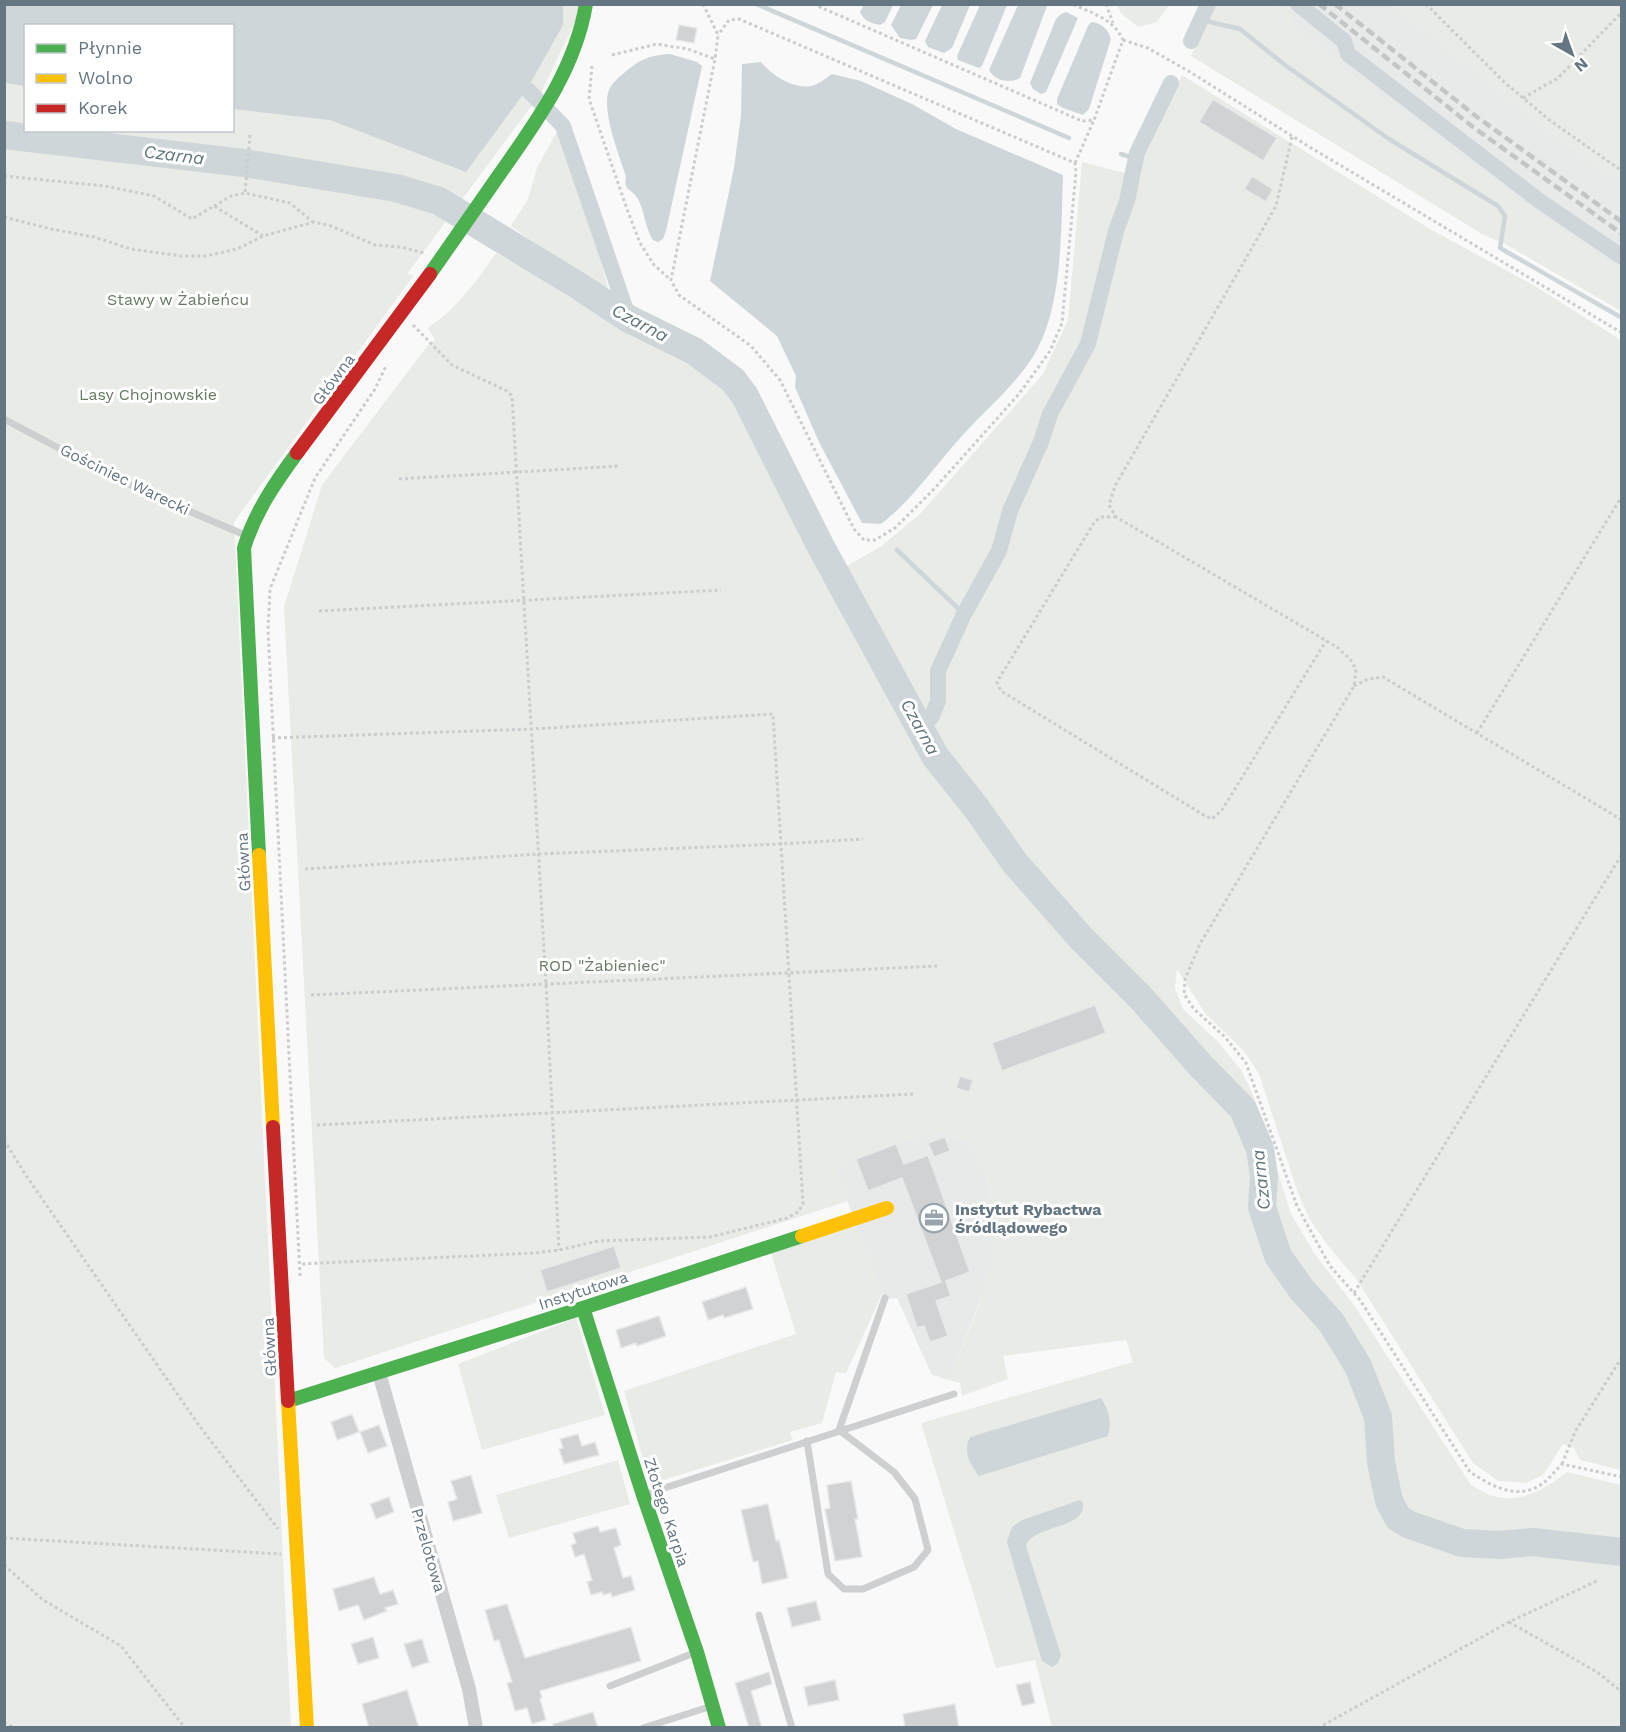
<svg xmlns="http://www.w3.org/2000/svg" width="1626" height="1732" font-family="'Work Sans',sans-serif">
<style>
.built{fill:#e8e9e9}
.green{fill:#e8ebe6;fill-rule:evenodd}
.water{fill:#ced6d9}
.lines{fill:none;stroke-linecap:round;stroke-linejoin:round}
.stream{stroke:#ced6d9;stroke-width:4.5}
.canal{stroke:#ced6d9;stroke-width:16}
.river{stroke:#ced6d9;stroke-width:28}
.building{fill:#d0d2d3;stroke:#e8e8e8;stroke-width:1.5}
.path{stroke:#cbcccd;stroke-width:3;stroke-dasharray:3 3;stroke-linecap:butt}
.lane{stroke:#cecfd0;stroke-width:7}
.street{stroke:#cecfd0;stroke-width:14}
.fast{stroke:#4caf50;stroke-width:14}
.slow{stroke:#ffc107;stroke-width:14}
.jam{stroke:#c62828;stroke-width:14}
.rail{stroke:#c3c5c6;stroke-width:4.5;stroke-dasharray:9 4.5;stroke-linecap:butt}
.labels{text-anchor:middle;stroke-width:6;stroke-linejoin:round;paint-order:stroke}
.park-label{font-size:16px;fill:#687a64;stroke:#fff}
.street-label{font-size:16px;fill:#657683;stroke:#fff}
.poi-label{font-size:16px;font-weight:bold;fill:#657683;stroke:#fff;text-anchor:start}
.water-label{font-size:18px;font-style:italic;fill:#60757c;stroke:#fff}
</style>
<rect width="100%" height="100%" fill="#f9f9f9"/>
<path class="built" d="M1277 5H1396L1551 132 1621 181V274L1414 124 1297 32 1289 13Z
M944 1133 972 1143 983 1164 995 1210 996 1239 991 1273 949 1380 932 1375 897 1298 889 1299 882 1294 836 1171 850 1160 921 1135Z"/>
<path class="green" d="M1216 4 1277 5 1289 13 1297 32 1414 124 1621 274V311L1505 244 1482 234 1191 56Z
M5 5H583L541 93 407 274 414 275 234 522 291 1727 5 1728ZM26 26H232V130H26Z
M1117 5H1169L1157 22 1138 27 1121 13Z
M1396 5H1621V181L1551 132Z
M1182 75 1430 229 1533 285 1621 340V1470L1580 1460 1574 1448 1563 1444 1543 1475 1526 1483 1498 1481 1473 1463 1357 1280 1326 1243 1309 1218 1298 1193 1259 1074 1244 1051 1205 1013 1177 969 1175 988 1183 1009 1218 1042 1241 1070 1253 1095 1291 1214 1314 1253 1354 1305 1471 1485C1478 1489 1486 1494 1493 1496 1521 1504 1545 1489 1567 1472L1621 1485V1727H1052L1035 1660 996 1668 921 1423 1133 1362 1126 1340 1003 1356 1008 1379 962 1396 960 1383 949 1380C983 1292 1020 1236 972 1143L944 1133 921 1135 850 1160 836 1171 848 1201 335 1368 324 1358 284 607 322 485 428 345 435 340 428 328C458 307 476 282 496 253 537 276 576 303 617 326 660 349 709 362 741 402L822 580 880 547 920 514 1043 374 1068 320 1082 162 1141 177 1143 160Z
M557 131 565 143 581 190 611 299 511 226 528 199 537 168Z
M857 1226 882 1294 846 1373 836 1372 822 1423 790 1432 793 1440 650 1484 624 1391 796 1334 771 1253Z
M576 1318 605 1415 482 1450 458 1364Z
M618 1460 630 1504 509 1538 496 1495Z"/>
<path class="water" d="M5 4H563V25L527 89 466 172 330 120 233 109 232 26H26L25 86 5 83Z
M864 5V4L893 5 885 22 880 25C871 23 864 21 860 12Z
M901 5H933L916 39 911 40 900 38 891 25Z
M942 5H970L952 48 944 53 928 47 925 41Z
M980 5H1007L982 66 979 68 958 60 957 56Z
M1018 5 1047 6 1020 78C1010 84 995 81 989 70Z
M1066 12 1078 18 1046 92 1041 94 1033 89 1030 83 1056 19 1061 14Z
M1091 22C1102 23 1108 29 1111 39L1089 109 1083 115 1063 108 1057 104V99L1088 26Z
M670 54 697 62 702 66 666 231 663 239 658 242 653 240C645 228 645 212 638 199 632 188 623 192 626 176 619 156 601 109 609 90 612 83 619 77 624 73 640 59 651 55 670 54Z
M761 62C772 75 793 89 811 86 818 85 826 78 832 74L861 81 912 104 956 129 1063 175C1061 230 1063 307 1034 355 1015 386 985 410 961 437 934 467 913 499 881 524L862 523 819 442 795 387 796 376 777 336 710 281 734 168 741 115 742 64Z
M1101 1398C1109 1411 1112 1421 1108 1436L979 1476C969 1463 963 1452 970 1437Z
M1080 1500 1083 1503C1086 1530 1033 1524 1026 1546L1061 1655 1058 1663 1052 1667 1042 1661 1007 1542 1012 1527 1022 1520Z"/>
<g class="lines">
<path class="stream" d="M756 4 1069 138
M1202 20 1240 29 1285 65 1389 139 1498 206 1505 216 1500 248 1622 318
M1121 154 1136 159
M897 550 964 614"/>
<path class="canal" d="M1298 4 1344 41 1348 54 1541 202 1622 257
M1191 41 1208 4
M527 89 563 126 629 319
M920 731 932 716 938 701V671L964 614 999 551 1010 511 1041 442 1050 414 1088 344 1116 231 1127 201 1137 153 1171 83"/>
<path class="river" d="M4 135 244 163 396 188 439 201 577 285 629 319 694 351 733 380 745 396 821 547 935 756 977 809 1015 863 1081 938 1141 998 1201 1066 1243 1109 1260 1149 1264 1176 1262 1207 1278 1256 1302 1290 1331 1322 1358 1366 1378 1417 1381 1462 1389 1501 1398 1518 1410 1525 1462 1543 1499 1545 1533 1542 1622 1552"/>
</g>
<path class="building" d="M679 25 697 28 694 43 676 40Z
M1213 99 1277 138 1263 161 1199 122Z
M1252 176 1273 189 1266 202 1244 189Z
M1095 1005 1106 1033 1002 1071 992 1043Z
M960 1076 973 1080 969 1092 956 1088Z
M945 1137 950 1151 934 1157 928 1143Z
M896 1144 904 1164 928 1155 970 1272 946 1281 951 1296 936 1301 948 1336 930 1342 924 1326 917 1328 906 1294 941 1282 902 1178 868 1191 856 1159Z
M614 1246 621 1268 547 1292 540 1270Z
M746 1287 753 1309 724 1318 723 1315 708 1320 702 1302Z
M659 1316 666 1336 637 1346 636 1343 621 1348 616 1330Z
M352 1414 359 1432 337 1440 331 1422Z
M379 1425 387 1446 368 1453 360 1432Z
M578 1434 582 1446 595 1442 599 1455 564 1464 559 1449 563 1448 560 1439Z
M471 1475 482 1513 453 1521 448 1502 457 1499 451 1481Z
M851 1481 858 1519H855L862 1557 835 1561 825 1509 830 1508 827 1485Z
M389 1497 394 1512 376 1519 370 1504Z
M768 1504 776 1541 779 1540 788 1578 762 1584 758 1561 753 1562 741 1510Z
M598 1526 600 1532 616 1528 621 1545 614 1548 623 1578 631 1576 635 1590 612 1597 611 1593 603 1595 602 1592 591 1595 587 1582 592 1580 584 1554 575 1557 571 1545 576 1543 573 1533Z
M374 1577 380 1594 393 1590 398 1604 385 1608 387 1611 364 1620 358 1605 339 1611 333 1589Z
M816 1601 821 1620 792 1627 787 1608Z
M507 1604 525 1658 631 1627 641 1661 540 1691 542 1698 540 1699 546 1720 532 1724 527 1708 515 1711 507 1683 512 1682 499 1640 494 1641 485 1610Z
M373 1637 379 1658 358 1664 351 1644Z
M422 1639 429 1662 412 1668 404 1644Z
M769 1672 772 1684 751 1691 762 1728H749L735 1683Z
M835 1680 839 1700 808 1706 804 1687Z
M1030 1682 1035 1703 1022 1706 1016 1685Z
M407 1690 419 1728H369L362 1704Z
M955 1704 959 1728H905L903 1714Z
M593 1712 598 1728H554L553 1724Z"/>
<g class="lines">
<path class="path" d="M703 4 718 35 715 59 671 280 679 295 751 346 780 380 854 529 864 540H875L895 528 935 488 1019 394 1050 351 1062 323 1076 172 1075 163 739 19 729 20 718 35
M813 4 1082 121 1094 120 1123 40C1114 19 1092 13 1072 4
M1106 4 1113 23
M1426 4 1503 81 1548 119 1622 171
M1123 40 1148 48 1190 72 1308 146 1622 333
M612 55 657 44 688 49 715 59
M592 66 589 99 627 209 640 243 654 265 671 280
M1523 98 1558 78 1622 12
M250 135 245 193 290 203 313 222
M1292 137 1276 206 1115 486 1109 505 1116 517 1337 647 1350 659 1356 669 1354 686 1200 944 1185 979 1184 994 1194 1009 1225 1037 1246 1063 1297 1206 1330 1266 1360 1300 1470 1472C1490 1485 1514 1499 1537 1487 1547 1482 1554 1472 1562 1464L1622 1477
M1075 163 1094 120
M4 176 105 186 154 196 192 219 214 206 263 236
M214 206 231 196 245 193
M4 217 51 229 94 237 131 249 181 256H206L237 249 263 236 314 222 331 226 375 245 401 247 424 253
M413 325 452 365 507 391 512 396 546 984 559 1250
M399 479 620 466
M1116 517H1102L1095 521 997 682 1001 691 1202 814 1212 819 1222 810 1326 641
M319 611 721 590
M1354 686 1368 679 1383 677 1622 820
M1477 733 1622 496
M272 738 532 729 773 714 803 1204 798 1212 787 1218 710 1237 598 1241 559 1250 535 1253 300 1264
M305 869 538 854 781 844 863 839
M311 995 937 966
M317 1125 913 1094
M4 1140 25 1174 198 1424 278 1529
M300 1276 268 630 270 589 315 478 375 389 386 366
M1354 1293 1622 854
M1562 1464 1575 1432 1622 1357
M4 1538 281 1554
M4 1565 43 1600 121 1646 185 1728
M1509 1622 1597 1672 1622 1692
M4 1722 14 1728
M1318 1728 1509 1622 1599 1580"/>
<path class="lane" d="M4 419 94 467 156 497 245 535
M807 1441 828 1574 844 1589H863L914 1567 928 1550 915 1499 894 1472 839 1430 885 1298
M646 1494 954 1394
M759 1615 792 1728
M610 1686 694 1653
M643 1728 712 1706"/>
<path class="street" d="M379 1373 469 1689 476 1728"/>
<path class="fast" d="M430 274C453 241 476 208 499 175 536 122 575 70 586 4
M259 855 244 548C255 512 275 483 297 453
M583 1308 643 1495 697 1652 719 1728
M288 1401 583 1308 802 1236"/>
<path class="slow" d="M259 855 273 1127
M802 1236 887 1208
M288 1401 307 1728"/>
<path class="jam" d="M297 453 430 274
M273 1127 288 1401"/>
<path class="rail" d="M1319 4 1473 127 1622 234
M1335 4 1477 117 1622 222"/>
</g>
<defs>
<g id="office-ring" transform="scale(1.5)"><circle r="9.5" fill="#fff" stroke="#99a4ac" stroke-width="1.5"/><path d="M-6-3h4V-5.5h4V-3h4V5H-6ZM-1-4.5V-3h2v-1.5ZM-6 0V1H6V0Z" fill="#99a4ac"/></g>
</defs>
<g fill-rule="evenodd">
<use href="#office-ring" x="934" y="1218"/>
</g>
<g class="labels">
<g class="park-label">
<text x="178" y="305">Stawy w Żabieńcu</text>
<text x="148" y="400">Lasy Chojnowskie</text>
<text x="602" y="971">ROD "Żabieniec"</text>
</g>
<g class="street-label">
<text transform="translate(333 379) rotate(-53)" y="6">Główna</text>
<text transform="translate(125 479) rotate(26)" y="6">Gościniec Warecki</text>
<text transform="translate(243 862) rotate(-93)" y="6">Główna</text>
<text transform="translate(583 1290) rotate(-18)" y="6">Instytutowa</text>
<text transform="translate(269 1347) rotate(-93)" y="6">Główna</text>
<text transform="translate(667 1512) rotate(72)" y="6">Złotego Karpia</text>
<text transform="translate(429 1550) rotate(74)" y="6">Przelotowa</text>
</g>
<g class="poi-label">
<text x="955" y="1215">Instytut Rybactwa<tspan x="955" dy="18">Śródlądowego</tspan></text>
</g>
<g class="water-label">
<text transform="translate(174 155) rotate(7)" y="6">Czarna</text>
<text transform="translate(640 323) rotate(28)" y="6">Czarna</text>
<text transform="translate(920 727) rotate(61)" y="6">Czarna</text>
<text transform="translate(1261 1180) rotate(-96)" y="6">Czarna</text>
</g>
</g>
<rect width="1626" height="1732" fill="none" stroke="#657683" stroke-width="12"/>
<rect x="24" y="24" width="210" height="108" fill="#ffffff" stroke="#c1c8cd" stroke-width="1.5"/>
<rect x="36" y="44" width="30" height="9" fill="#4caf50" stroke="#c1c8cd" stroke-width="1.5"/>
<text x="78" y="54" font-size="18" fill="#657683">Płynnie</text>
<rect x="36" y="74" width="30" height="9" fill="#ffc107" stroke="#c1c8cd" stroke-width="1.5"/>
<text x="78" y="84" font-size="18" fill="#657683">Wolno</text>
<rect x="36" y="104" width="30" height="9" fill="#c62828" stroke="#c1c8cd" stroke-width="1.5"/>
<text x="78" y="114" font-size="18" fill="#657683">Korek</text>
<g transform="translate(1572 54) rotate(140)" stroke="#ffffff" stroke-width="4.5" paint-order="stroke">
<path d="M0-4.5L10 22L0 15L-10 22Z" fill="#657683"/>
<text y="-9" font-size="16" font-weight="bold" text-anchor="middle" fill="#657683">N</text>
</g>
</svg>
